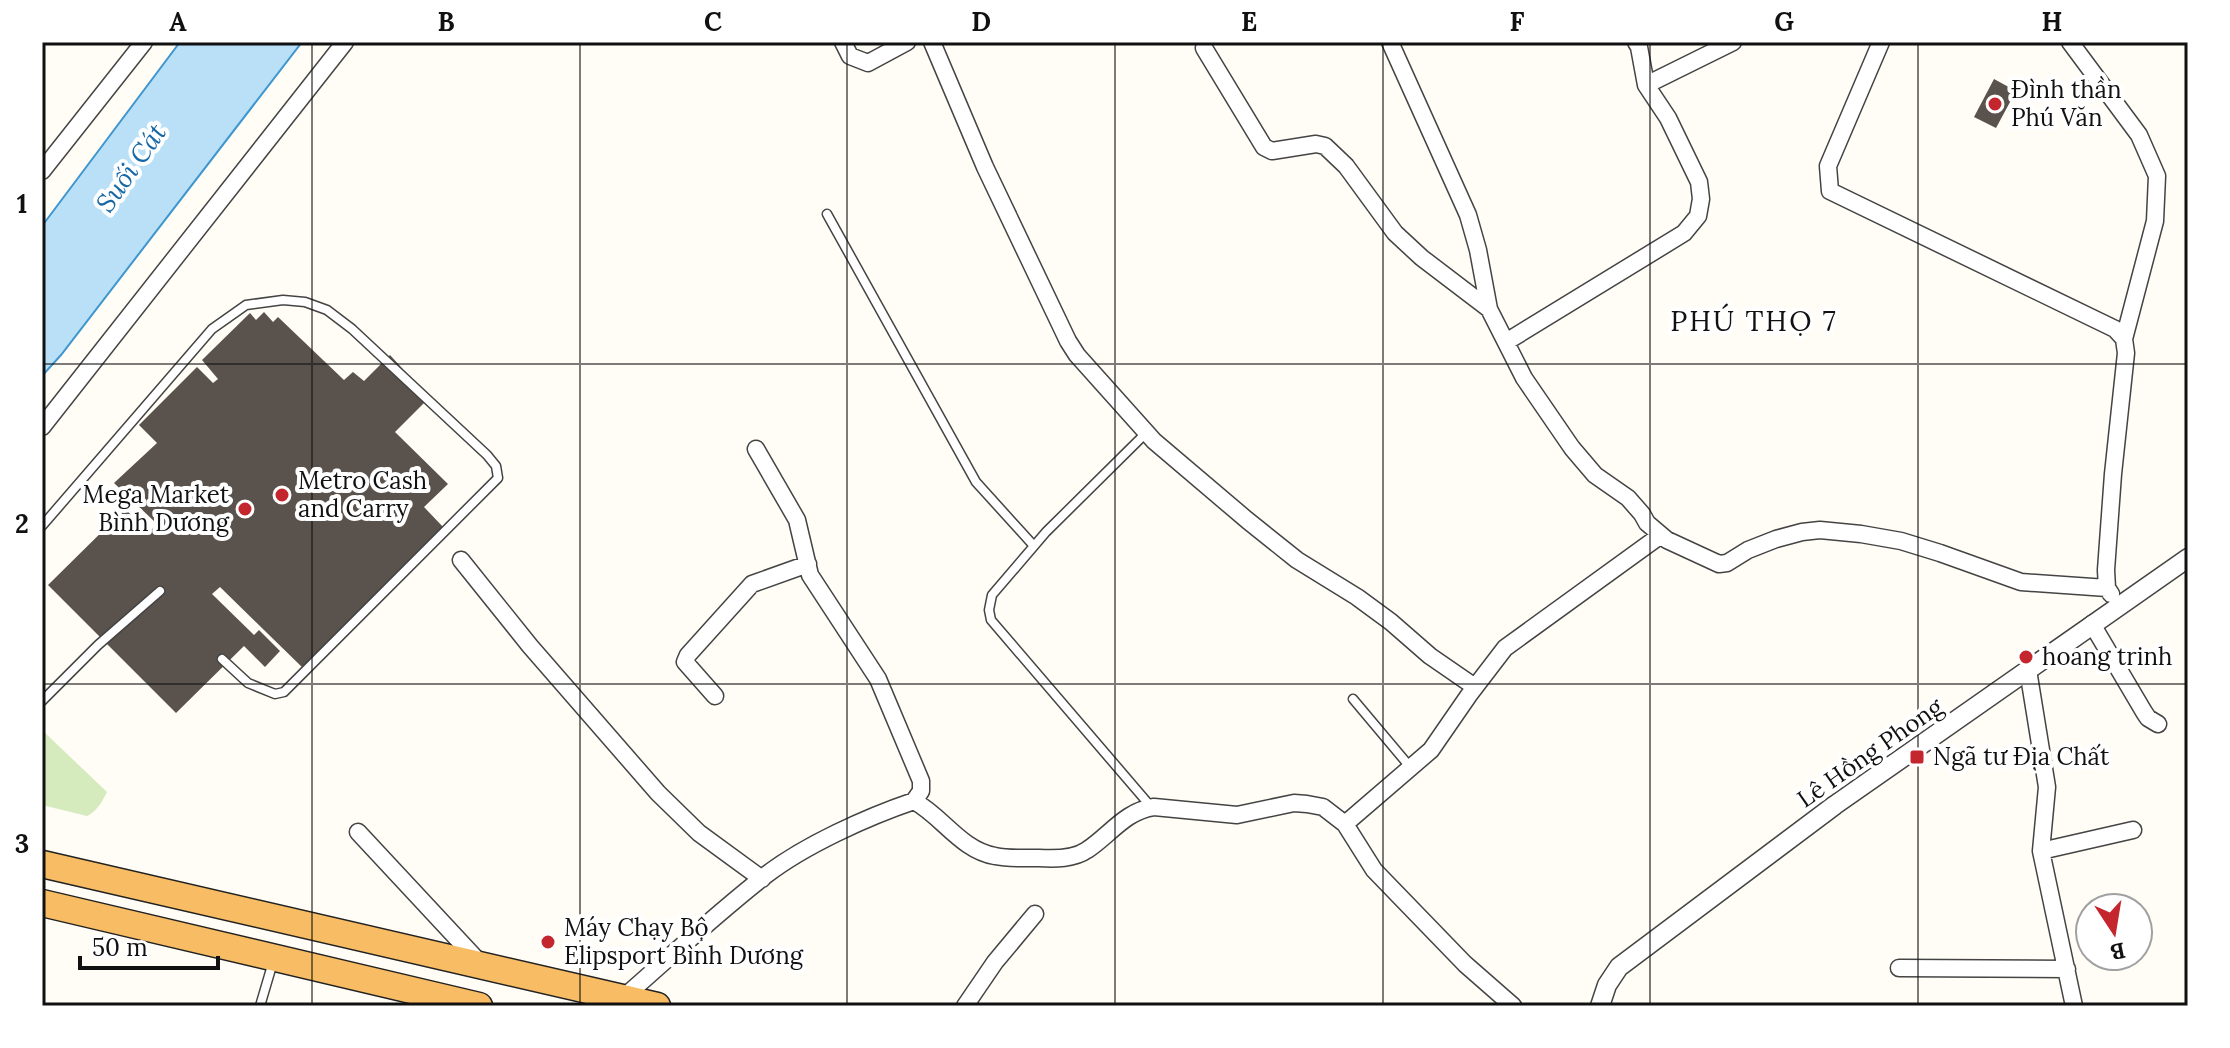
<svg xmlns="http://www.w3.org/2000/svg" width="2230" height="1048" font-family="Lora,serif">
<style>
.green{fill:#d5ebbd}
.water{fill:#b9e0f7;stroke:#3f96cf;stroke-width:2}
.building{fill:#5a524d}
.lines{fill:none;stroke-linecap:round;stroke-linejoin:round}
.service-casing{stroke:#444;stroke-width:11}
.minor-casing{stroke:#444;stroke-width:19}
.tertiary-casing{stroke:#444;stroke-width:21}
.trunk-casing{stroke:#222;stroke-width:29}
.service{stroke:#fff;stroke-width:8}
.minor{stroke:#fff;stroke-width:16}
.tertiary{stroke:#fff;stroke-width:18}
.trunk{stroke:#f7bc64;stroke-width:26}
.grid{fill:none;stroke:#111;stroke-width:2;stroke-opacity:0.55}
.poi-dot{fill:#c4262e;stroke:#fff;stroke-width:3}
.labels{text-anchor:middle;stroke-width:8;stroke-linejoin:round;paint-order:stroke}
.poi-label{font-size:24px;fill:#111;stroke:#fff;text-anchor:start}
.street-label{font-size:24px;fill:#111;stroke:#fff}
.water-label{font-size:26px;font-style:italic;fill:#1768a6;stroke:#fff}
.quarter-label{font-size:28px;letter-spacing:2px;fill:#111;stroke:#fff}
.neatline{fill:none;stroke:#111;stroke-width:3}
.grid-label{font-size:26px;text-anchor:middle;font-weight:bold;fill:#111}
</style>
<rect width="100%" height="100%" fill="#fffdf5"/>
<path class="green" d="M42 730 107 792C102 802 97 811 87 816L42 805Z"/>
<path class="water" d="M180 42H302L61 355 42 376V226Z"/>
<path class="building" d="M1994 79 2016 91 1996 128 1974 117Z
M264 312 273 322 278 317 344 380 353 372 364 381 390 355 429 398 395 432 448 484 424 507 444 528 304 669 220 587 212 594 254 635 259 630 280 651 265 667 244 646 176 713 48 585 125 509 149 532 157 524 114 483 157 443 139 425 197 367 213 383 218 379 202 360 250 313 256 320Z"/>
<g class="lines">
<g class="service-casing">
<path id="service" d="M827 214 976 482 1034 546
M1146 433 1046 532 992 595 989 610 991 620 1147 802 1149 807
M42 526 212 329 246 305 283 300 305 302 327 310 352 329 487 455 496 466 498 478 284 692 275 694 248 683 222 659
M1353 699 1411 768
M42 701 98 645 160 591
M260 1006 273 962"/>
</g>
<g class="minor-casing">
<path id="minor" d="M843 42 850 56 868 63 907 42
M932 42 985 167 1068 341 1077 355 1154 441 1247 520 1297 560 1357 597 1391 622 1430 656 1475 687
M1390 42 1468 215 1478 250 1489 309 1524 378 1572 448 1595 475 1628 498 1642 514 1647 523 1667 540 1719 564 1727 563 1748 550 1776 539 1802 532 1820 530 1861 534 1901 541 1940 553 2021 582 2107 588
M1881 42 1828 166 1830 191 2115 329 2124 339 2126 353 2113 474 2106 570 2107 588 2111 594
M2070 42 2139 135 2157 176 2155 221 2124 339
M1204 48 1264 147 1272 151 1316 144 1325 146 1346 166 1395 233 1422 258 1489 309
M1646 85 1733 42
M42 171 144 42
M1506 342 1684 233 1698 216 1701 199 1699 182 1668 118 1646 85 1639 47 1636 42
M42 427 345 42
M756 449 797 520 810 575 878 679 921 781V791L914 801
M461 560 530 646 658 793 699 833 762 879
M2092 624 2144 712 2148 718 2158 724
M2028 670 2047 787 2041 851 2074 1006
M715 696 685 662 688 655 752 584 808 564
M358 832 480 963
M2041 851 2133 830
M1899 968 2067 969
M623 998C670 957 717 913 766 875 805 845 867 817 914 801 943 817 961 850 995 856 1009 859 1025 858 1039 858 1055 859 1074 859 1087 850 1110 835 1125 811 1154 807L1237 815 1294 803 1307 804 1323 807 1345 824
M965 1006 995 962 1035 914
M1513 1006 1465 964 1374 870 1345 824 1431 750 1469 695 1505 648 1661 535"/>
</g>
<g class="tertiary-casing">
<path id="tertiary" d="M1600 1006 1607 985 1619 967 1835 805 2188 558"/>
</g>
<g class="trunk-casing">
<path id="trunk" d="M42 864 657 1006
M42 903 479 1006"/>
</g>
<use href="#service" class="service"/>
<use href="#minor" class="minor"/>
<use href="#tertiary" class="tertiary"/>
<use href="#trunk" class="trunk"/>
</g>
<path class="grid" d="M312 42V1006M580 42V1006M847 42V1006M1115 42V1006M1383 42V1006M1650 42V1006M1918 42V1006M42 364H2188M42 684H2188"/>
<g class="poi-dot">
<circle cx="1995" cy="104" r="8"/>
<circle cx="282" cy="495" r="8"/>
<circle cx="245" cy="509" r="8"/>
<circle cx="2026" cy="657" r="8"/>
<rect x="1909" y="749" width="16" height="16" rx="4"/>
<circle cx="548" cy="942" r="8"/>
</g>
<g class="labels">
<g class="poi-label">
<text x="2011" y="98">Đình thần<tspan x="2011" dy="28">Phú Văn</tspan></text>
<text x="298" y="489">Metro Cash<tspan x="298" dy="28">and Carry</tspan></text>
<text x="229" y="503" text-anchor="end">Mega Market<tspan x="229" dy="28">Bình Dương</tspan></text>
<text x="2042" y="665">hoang trinh</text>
<text x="1933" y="765">Ngã tư Địa Chất</text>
<text x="564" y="936">Máy Chạy Bộ<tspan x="564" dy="28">Elipsport Bình Dương</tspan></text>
</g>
<g class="street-label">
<text transform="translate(1870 753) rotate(-35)" y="8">Lê Hồng Phong</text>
</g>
<g class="water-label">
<text transform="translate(131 168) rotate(-55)" y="9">Suối Cát</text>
</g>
<g class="quarter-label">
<text x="1754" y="331">PHÚ THỌ 7</text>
</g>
</g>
<rect width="2230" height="1048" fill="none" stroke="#ffffff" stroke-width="88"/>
<g transform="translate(2114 932) rotate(168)"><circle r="38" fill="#ffffff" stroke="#a0a0a0" stroke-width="2"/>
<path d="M0-6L14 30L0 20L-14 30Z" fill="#c4262e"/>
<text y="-12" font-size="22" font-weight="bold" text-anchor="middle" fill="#111111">B</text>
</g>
<path d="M80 956v12h138v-12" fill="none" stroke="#111111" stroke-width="4"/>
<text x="92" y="956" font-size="24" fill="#111111" stroke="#ffffff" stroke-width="6" paint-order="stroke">50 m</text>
<rect x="44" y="44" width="2142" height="960" class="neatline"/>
<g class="grid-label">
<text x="178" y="31">A</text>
<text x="446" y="31">B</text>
<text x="713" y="31">C</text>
<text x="981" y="31">D</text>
<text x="1249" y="31">E</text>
<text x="1517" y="31">F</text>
<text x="1784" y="31">G</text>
<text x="2052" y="31">H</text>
<text x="22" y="213">1</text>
<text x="22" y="533">2</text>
<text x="22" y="853">3</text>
</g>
</svg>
